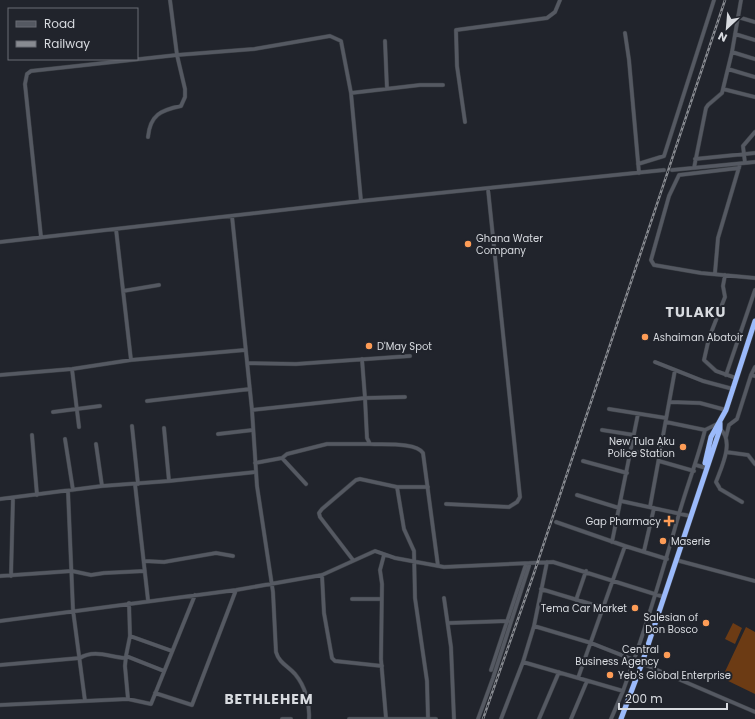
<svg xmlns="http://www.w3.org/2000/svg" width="755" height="719" font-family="Poppins,sans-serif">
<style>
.green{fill:#6c3b14}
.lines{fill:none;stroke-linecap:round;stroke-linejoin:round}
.minor-casing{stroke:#3b3f45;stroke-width:4.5}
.highway-casing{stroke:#3b3f45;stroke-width:6}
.minor{stroke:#555962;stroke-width:3.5}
.highway{stroke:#9bbafb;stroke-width:5}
.rail-casing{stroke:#888b91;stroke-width:2.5}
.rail{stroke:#21242c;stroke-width:1;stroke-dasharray:3;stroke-linecap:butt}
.poi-dot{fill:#fd9c56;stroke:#21242c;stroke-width:1.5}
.labels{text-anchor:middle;stroke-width:4;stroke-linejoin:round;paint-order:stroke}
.poi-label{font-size:10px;fill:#d8dbe0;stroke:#21242c;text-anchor:start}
.district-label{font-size:14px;font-weight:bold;letter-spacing:1px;fill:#d8dbe0;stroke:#21242c}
</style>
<rect width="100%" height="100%" fill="#21242c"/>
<path class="green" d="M733 623 742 628 735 644 725 639Z
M746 627 755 632V694L722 678Z"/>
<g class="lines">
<g class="minor-casing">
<path id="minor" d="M738 17 755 22
M625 33 629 60 639 173
M735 34 755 40
M385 41 387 89
M732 52 755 59
M728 69 755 77
M723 89 755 97
M351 93 420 85H443
M465 122 457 66 456 30 547 18 555 12 560 0
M148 137C150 115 161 110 181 106L185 97V89L177 55 170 0
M695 159 755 153
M745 163 743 146 755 132
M638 164 664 156 714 0
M694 168 706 108 708 105 722 93 732 52 741 0
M739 168 679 175 669 196 651 260 654 265 701 273 755 278
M672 170 755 162
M232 216 252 410 257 486 273 592 276 652C279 663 288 666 295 674 305 686 310 703 309 719
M116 229 131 360
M41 237 25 84 27 74 31 71 177 55 254 49 330 36 341 41 351 93 361 201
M0 242 361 201 664 170
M715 273 718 238 740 164
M725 275 723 286 725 297 709 338 704 360 716 371 736 378
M123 291 159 285
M655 362 703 381 733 389
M247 363 296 364 410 356
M755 367 751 375 755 376
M72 369 79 427
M0 375 72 369 131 360 245 350
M726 375 755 290
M147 401 250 389
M670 402 700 403 726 410
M609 409 666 418
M252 410 365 398 362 359
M53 412 100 406
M666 422 705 430 719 423
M132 426 138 484
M164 428 169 481
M602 430 634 435
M705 430C698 458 687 486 679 514 665 563 651 611 634 660L755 712
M218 434 253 430
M32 435 37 495
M726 437 729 425 737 419 751 375
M65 439 73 490
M96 444 102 486
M370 444C383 445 416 442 423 453L438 566
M631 451 659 456
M726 452 748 455 755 464
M282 458 306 484
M583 461 627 473
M659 461 694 471
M255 463 282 458 287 454 327 444H370L367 438 365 398 405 397
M696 465 706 468
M135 484 148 600
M397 487 404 529 414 551 415 598 427 681 428 718
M719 487 716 482C721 468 735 441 720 429
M720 489 742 502
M577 495 619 508
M0 499 102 486 169 481 256 472
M621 501 690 516
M446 504 509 507 517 502 520 497 488 189
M650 507 675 370
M556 522 625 546
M612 542 638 414
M644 551 654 508
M384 555 380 570 382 584 381 659 386 718
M353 560 320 517 319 513 322 509 356 480 360 479 397 487H428
M676 560 755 581
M144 561 164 562 216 553 233 556
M322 575 324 613 332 658 335 661 382 666
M0 576 72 571 91 575 104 573 145 571
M11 576 13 498
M541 589 604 608
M444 598 451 647 454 719
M352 599H381
M576 600 586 571
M129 603 130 636 172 651
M0 621 236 590 322 575 375 551 395 558 444 567 553 562 664 597
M449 623 508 621
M534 626 591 643 634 660 623 691
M126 656 130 636
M523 662 534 626 547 562
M0 665 80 658C94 649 110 657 124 658
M491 670 526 564
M578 678 625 546 667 559
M155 693 192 705 236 590
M128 699 125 666 126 656 164 671
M85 701 128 699 151 704 195 595
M0 705 85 701 73 610 68 491
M282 719H291
M349 719H436
M478 719 493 678 530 563
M501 719 523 662 623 691 611 719
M539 719 559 672
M571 719 587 681"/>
</g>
<g class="highway-casing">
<path id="highway" d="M705 463 711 437 726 410 755 321
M621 719 642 663 720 429V423"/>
</g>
<use href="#minor" class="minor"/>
<use href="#highway" class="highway"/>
<g class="rail-casing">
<path id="rail" d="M483 719 533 576 725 0"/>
</g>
<use href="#rail" class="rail"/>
</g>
<g class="poi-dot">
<circle cx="468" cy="244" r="4"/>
<circle cx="645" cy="337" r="4"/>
<circle cx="369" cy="346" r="4"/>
<circle cx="683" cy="447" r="4"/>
<path d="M667 515h4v4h4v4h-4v4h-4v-4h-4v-4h4z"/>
<circle cx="663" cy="541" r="4"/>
<circle cx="635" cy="608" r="4"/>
<circle cx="706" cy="623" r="4"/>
<circle cx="667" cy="655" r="4"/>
<circle cx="610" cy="675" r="4"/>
</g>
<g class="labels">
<g class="poi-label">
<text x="476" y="242">Ghana Water<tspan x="476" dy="12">Company</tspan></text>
<text x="653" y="341">Ashaiman Abatoir</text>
<text x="377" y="350">D'May Spot</text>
<text x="675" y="445" text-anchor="end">New Tula Aku<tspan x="675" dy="12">Police Station</tspan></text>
<text x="661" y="525" text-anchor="end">Gap Pharmacy</text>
<text x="671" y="545">Maserie</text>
<text x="627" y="612" text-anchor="end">Tema Car Market</text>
<text x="698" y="621" text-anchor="end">Salesian of<tspan x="698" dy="12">Don Bosco</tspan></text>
<text x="659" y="653" text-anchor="end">Central<tspan x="659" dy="12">Business Agency</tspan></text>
<text x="618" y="679">Yeb's Global Enterprise</text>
</g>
<g class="district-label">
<text x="696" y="317">TULAKU</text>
<text x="269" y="704">BETHLEHEM</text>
</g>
</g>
<rect x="8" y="8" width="130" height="52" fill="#21242c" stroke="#6a6d74"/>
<rect x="16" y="21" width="20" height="6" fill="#555962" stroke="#6a6d74"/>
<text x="44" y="28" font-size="12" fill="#d8dbe0">Road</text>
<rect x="16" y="41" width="20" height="6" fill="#888b91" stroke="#6a6d74"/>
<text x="44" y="48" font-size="12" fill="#d8dbe0">Railway</text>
<g transform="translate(727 28) rotate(206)" stroke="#21242c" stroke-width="3" paint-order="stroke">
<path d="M0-3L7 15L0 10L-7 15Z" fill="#d8dbe0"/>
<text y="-6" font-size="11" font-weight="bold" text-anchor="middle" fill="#d8dbe0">N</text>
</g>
<path d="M619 703v6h108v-6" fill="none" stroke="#d8dbe0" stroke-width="2"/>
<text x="625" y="703" font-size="12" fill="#d8dbe0" stroke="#21242c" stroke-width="3" paint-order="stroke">200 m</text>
</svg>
